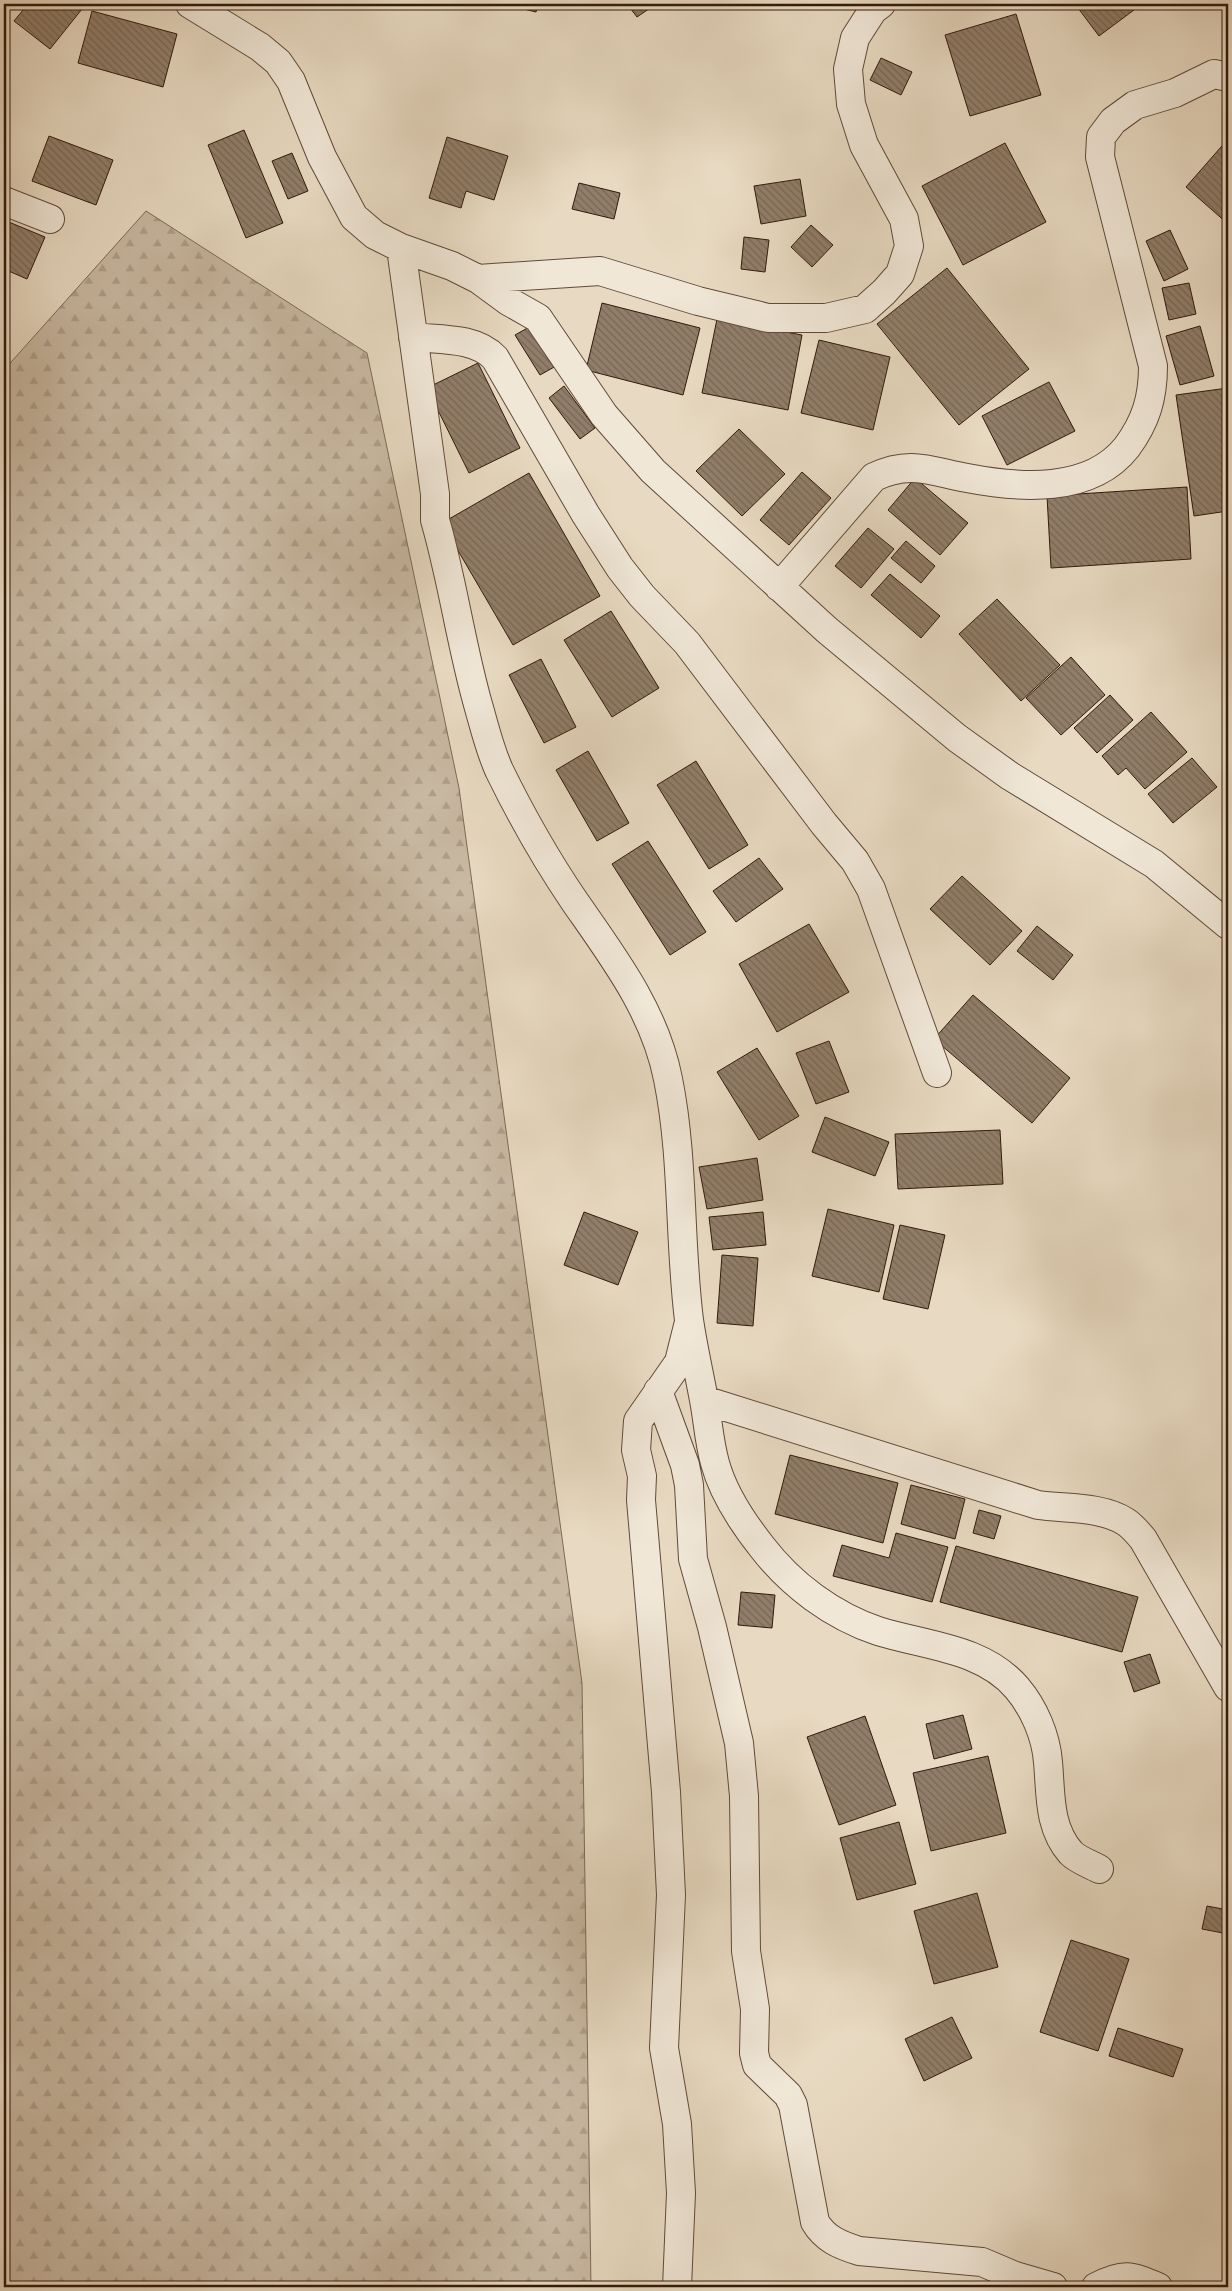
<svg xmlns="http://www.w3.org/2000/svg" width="1232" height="2291" font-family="Alegreya,serif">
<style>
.forest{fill:url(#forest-firs);stroke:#7e6a57}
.building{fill:url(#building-back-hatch);stroke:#321a0b}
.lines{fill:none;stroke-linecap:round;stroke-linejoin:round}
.minor-casing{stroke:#604a39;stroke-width:30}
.minor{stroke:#f0e7d7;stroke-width:28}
</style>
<defs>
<pattern id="forest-firs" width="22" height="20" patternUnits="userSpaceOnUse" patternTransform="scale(1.25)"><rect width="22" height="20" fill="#c9b9a3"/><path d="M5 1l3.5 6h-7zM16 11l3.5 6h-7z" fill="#ad9e8b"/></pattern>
<pattern id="building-back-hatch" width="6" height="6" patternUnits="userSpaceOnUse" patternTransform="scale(1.25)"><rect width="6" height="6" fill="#917e6a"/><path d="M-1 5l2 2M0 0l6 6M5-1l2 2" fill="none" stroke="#765"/></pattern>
</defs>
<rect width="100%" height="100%" fill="#e8dac2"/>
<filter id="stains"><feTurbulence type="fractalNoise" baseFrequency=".004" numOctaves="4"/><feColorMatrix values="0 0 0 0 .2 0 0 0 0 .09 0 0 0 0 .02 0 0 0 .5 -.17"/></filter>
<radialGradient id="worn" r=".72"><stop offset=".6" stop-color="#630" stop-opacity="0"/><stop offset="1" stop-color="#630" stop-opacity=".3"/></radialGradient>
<path class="forest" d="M146 211 367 353 459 788 582 1683 591 2287H4V370Z"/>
<path class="building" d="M28 4H86L50 49 14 21Z
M504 4H538L536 12Z
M627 4H656L637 17Z
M1075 4H1142L1099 36Z
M92 11 177 34 163 87 78 63Z
M1016 14 1041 95 970 116 945 35Z
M881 58 912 72 901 95 870 80Z
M244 130 283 223 246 238 208 145Z
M49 136 113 160 96 205 32 181Z
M447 137 508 156 494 200 466 191 461 208 429 198Z
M1228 139V224L1186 187Z
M1005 143 1046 222 963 265 922 186Z
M292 153 308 191 288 199 272 161Z
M800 179 806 216 761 224 754 186Z
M579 183 620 193 614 219 572 209Z
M4 220 45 237 27 279 4 269Z
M811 225 833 245 812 267 791 247Z
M1170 230 1188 269 1164 281 1146 241Z
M744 237 769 240 765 272 741 269Z
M947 268 1029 369 959 425 877 324Z
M1189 283 1196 314 1169 320 1162 288Z
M602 303 700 328 683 395 586 370Z
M717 319 802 335 788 410 702 393Z
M531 326 556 366 540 375 515 335Z
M1200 326 1214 376 1180 385 1166 336Z
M819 340 890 357 873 430 801 413Z
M478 363 520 448 469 473 427 388Z
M1049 382 1075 431 1007 465 982 416Z
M564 386 595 428 580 439 549 398Z
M1228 388V511L1194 516 1176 395Z
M739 429 785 474 742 516 696 471Z
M802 472 831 498 789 545 760 520Z
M529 473 600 596 513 645 442 523Z
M915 478 968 523 940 555 888 510Z
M1187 487 1191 559 1051 568 1047 496Z
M868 528 894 549 861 588 835 566Z
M906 541 935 566 921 583 891 558Z
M890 574 940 616 921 638 871 595Z
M997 599 1060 665 1021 701 959 634Z
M611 611 659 688 612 717 564 640Z
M1071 657 1105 695 1061 735 1026 698Z
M541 659 576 727 544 743 509 675Z
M1110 695 1133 720 1097 753 1074 728Z
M1151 712 1187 752 1145 789 1126 768 1118 775 1102 756Z
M588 751 629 823 597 841 556 770Z
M1192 758 1217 787 1173 823 1148 794Z
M696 761 748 845 709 869 657 785Z
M648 841 706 932 670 955 612 864Z
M759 858 783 889 736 922 713 891Z
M962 876 1022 931 990 965 930 909Z
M809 924 849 992 777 1032 739 964Z
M1037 926 1073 955 1053 980 1017 951Z
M973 995 1070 1078 1032 1123 934 1039Z
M829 1041 849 1092 816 1104 796 1053Z
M757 1048 799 1116 759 1140 717 1072Z
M825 1117 889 1142 875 1176 812 1152Z
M1000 1130 1003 1184 898 1189 895 1134Z
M757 1158 763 1200 707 1209 699 1167Z
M828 1209 894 1225 879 1292 812 1276Z
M584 1212 638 1232 618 1285 564 1265Z
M763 1212 766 1245 713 1250 709 1217Z
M900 1225 945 1235 928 1309 883 1299Z
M722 1255 758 1258 753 1326 717 1323Z
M790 1455 898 1483 883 1543 775 1514Z
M911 1485 965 1499 955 1539 901 1524Z
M979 1510 1001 1516 994 1539 973 1533Z
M896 1533 948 1547 932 1602 833 1576 842 1545 889 1558Z
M956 1546 1138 1597 1122 1652 940 1602Z
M741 1592 775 1595 772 1628 738 1625Z
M1150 1654 1160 1683 1134 1692 1124 1662Z
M963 1715 972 1749 934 1759 926 1724Z
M865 1716 896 1805 839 1825 807 1737Z
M988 1756 1006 1833 931 1851 913 1773Z
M899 1822 916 1884 857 1900 840 1838Z
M977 1893 998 1967 934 1984 914 1911Z
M1207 1906 1228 1910V1934L1202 1929Z
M1071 1940 1129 1959 1098 2051 1040 2032Z
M952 2017 972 2058 924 2081 905 2039Z
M1118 2028 1183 2049 1173 2077 1109 2056Z"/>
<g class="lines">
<g class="minor-casing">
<path id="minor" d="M190 4 260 47 278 62 291 81 322 157 354 217 375 235 401 248 452 266 478 279 508 301 538 318 604 415 653 471 827 630 957 738 1010 776 1154 864 1228 925
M4 201 50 219
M401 248 435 494V520C453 582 461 646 479 708 485 729 490 750 499 770 521 815 547 861 575 902 614 958 655 1012 668 1079 684 1158 679 1241 689 1320 693 1347 699 1373 704 1400 708 1421 709 1442 715 1463 723 1493 743 1523 762 1547 791 1585 833 1616 878 1631 926 1646 983 1648 1017 1688 1034 1708 1046 1736 1048 1762 1051 1794 1048 1827 1071 1853 1078 1860 1090 1864 1099 1869
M478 279 600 271 698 301 768 318H826L865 309 884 292 900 274 909 246 904 219 864 145 851 104 848 69 855 38 873 10 881 4
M413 337C440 340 475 337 495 358L586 515 620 568 642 596 687 643 824 824 855 861 871 889 937 1073
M779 587 874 477C910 460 930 471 967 478 1019 488 1090 494 1127 447 1146 421 1153 398 1153 366L1100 157 1101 137 1113 121 1135 105 1175 93 1214 74 1228 77
M658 1391 685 1465 689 1485 693 1559 712 1627 739 1743 744 1796 746 1951 755 2009 754 2053 757 2065 788 2095 793 2105 815 2222C825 2239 840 2245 859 2251L982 2262 1015 2276 1053 2287
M704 1400 1038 1505C1065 1509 1102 1506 1126 1522 1132 1526 1138 1533 1143 1539L1228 1687
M677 2287 681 2193 677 2124 664 2048 671 1895 666 1792 641 1500 642 1476 636 1450 638 1421 679 1362 688 1326
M1096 2287C1123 2273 1130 2275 1158 2287"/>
</g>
<use href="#minor" class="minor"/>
</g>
<rect width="1232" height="2291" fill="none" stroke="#e8dac2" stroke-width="20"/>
<rect x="5" y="5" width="1222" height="2281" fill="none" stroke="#321a0b" stroke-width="2.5"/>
<rect x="10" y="10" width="1212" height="2271" fill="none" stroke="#321a0b"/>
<rect width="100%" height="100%" filter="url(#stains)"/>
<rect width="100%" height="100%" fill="url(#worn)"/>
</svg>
